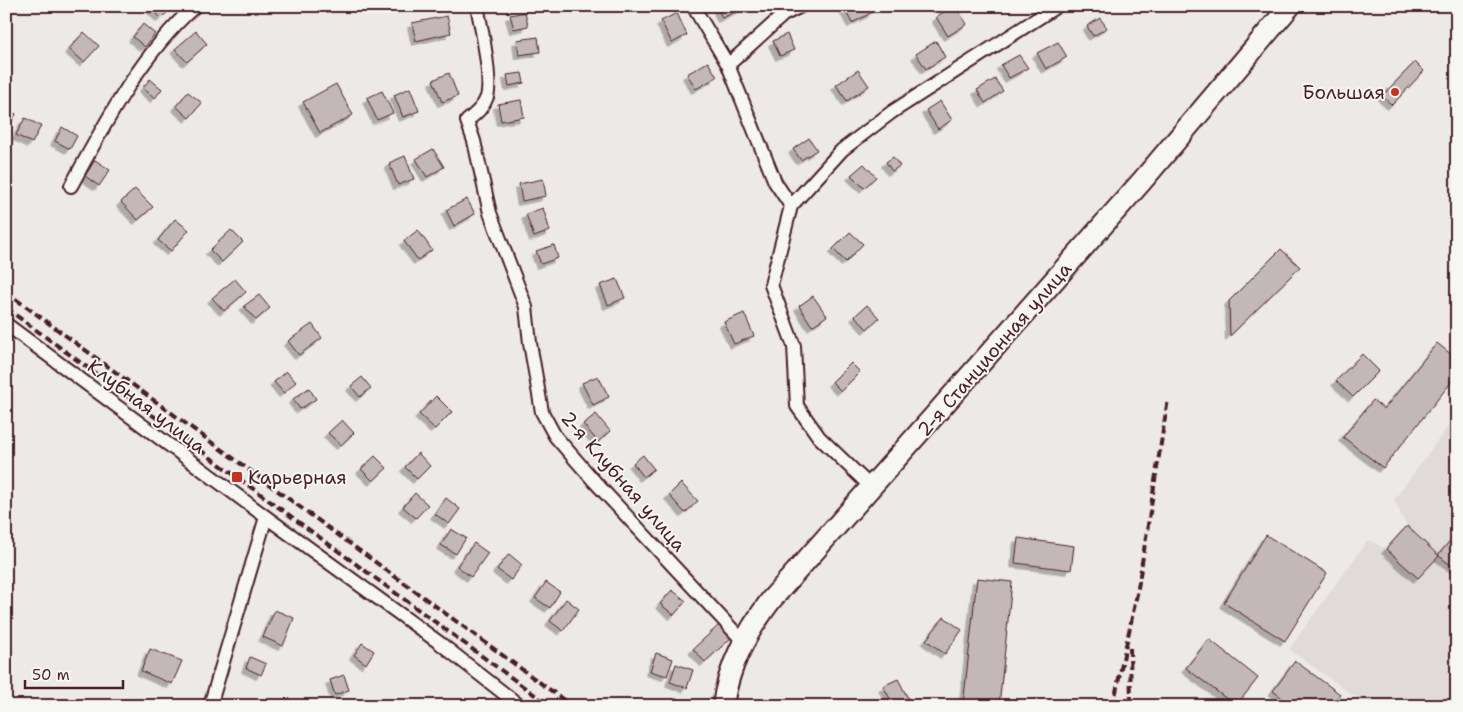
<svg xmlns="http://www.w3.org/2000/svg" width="1463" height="712" font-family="'Shantell Sans',sans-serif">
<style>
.built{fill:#e0dad8}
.building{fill:#c4b7b7;stroke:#4a1f2b;filter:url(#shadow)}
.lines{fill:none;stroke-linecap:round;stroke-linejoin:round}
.minor-casing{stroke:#4a1f2b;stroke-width:16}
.primary-casing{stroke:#4a1f2b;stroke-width:24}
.minor{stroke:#f6f6f2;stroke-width:12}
.primary{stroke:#f6f6f2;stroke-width:20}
.rail{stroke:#4a1f2b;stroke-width:4;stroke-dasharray:8 4;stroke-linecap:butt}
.poi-dot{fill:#c8321e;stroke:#f6f6f2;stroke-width:2}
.labels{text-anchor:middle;stroke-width:4;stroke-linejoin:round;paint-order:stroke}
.poi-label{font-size:19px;fill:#4a1f2b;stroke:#f6f6f2;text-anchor:end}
.street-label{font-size:19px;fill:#4a1f2b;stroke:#f6f6f2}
</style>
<defs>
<filter id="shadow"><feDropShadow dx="-4.5" dy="4.5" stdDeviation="0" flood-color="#0004"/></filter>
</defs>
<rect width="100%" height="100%" fill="#ece9e6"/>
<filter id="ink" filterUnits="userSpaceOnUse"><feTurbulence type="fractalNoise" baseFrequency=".02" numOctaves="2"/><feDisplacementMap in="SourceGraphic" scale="10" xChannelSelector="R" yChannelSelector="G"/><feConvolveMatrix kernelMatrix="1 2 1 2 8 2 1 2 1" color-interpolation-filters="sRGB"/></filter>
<g filter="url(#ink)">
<path class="built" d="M1457 414V706H1368L1289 649 1368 540 1386 549 1407 526 1394 500Z"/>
<path class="building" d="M149 6H174L161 18Z
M717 6H745V7L722 18Z
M848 6H870L873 12 852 23 844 8Z
M953 6H955L967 24 948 36 936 17Z
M525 12 528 26 514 29 510 15Z
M677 13 687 35 672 43 661 21Z
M447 16 451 33 416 41 412 23Z
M1100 18 1107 28 1093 36 1087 26Z
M143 24 155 34 145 47 133 37Z
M196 31 207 44 187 62 175 49Z
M84 32 99 46 84 62 69 49Z
M787 34 794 50 780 56 773 41Z
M538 37 540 52 519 55 517 40Z
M936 41 945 57 926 69 916 54Z
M1058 42 1067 57 1046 69 1037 53Z
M1019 55 1028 68 1009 78 1001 65Z
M708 62 717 77 696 89 687 74Z
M1415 62 1424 71 1392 105 1382 96Z
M858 70 869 86 847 101 836 85Z
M449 73 458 96 442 102 433 80Z
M522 73 524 83 509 86 507 75Z
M150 79 162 89 155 98 143 88Z
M995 79 1003 91 985 103 977 90Z
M336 84 353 115 320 133 303 102Z
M410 88 419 111 403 117 394 95Z
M382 91 393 113 377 120 367 98Z
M188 92 202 103 189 118 176 106Z
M521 100 524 117 501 121 498 104Z
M940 101 952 120 938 129 926 110Z
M6 109 16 114 8 129H6Z
M25 118 41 126 32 143 16 135Z
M62 127 77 136 70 149 55 141Z
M809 138 817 150 801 160 793 149Z
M433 149 444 167 427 177 416 159Z
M405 156 414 179 398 185 389 163Z
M893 157 900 166 892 171 886 162Z
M95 160 110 170 99 186 85 176Z
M864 164 876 177 864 188 851 175Z
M543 179 546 196 522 201 519 184Z
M135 189 153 207 138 220 121 202Z
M467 199 475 214 454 226 446 210Z
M543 208 550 231 534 237 526 214Z
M175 219 189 230 171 251 158 240Z
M231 230 243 242 222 262 210 250Z
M418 230 432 250 418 260 404 241Z
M850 232 863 244 846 262 833 249Z
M554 245 558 258 541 264 536 251Z
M1281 249 1300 267 1230 336 1229 301Z
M235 279 246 292 224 311 212 298Z
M617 279 625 298 608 305 600 285Z
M259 295 270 308 256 320 244 306Z
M813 296 827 316 812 326 799 306Z
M867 305 879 318 867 329 855 316Z
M744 313 754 336 734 344 724 322Z
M312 324 322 338 299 355 288 341Z
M1437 343 1457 359V375L1383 468 1343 437 1373 400 1384 409Z
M1362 354 1379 371 1353 397 1336 381Z
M851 363 860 372 841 391 832 382Z
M286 371 296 382 284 393 274 382Z
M598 376 609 397 593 405 582 383Z
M362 377 371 388 360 397 351 386Z
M309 388 316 399 300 409 293 399Z
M436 396 452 412 435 429 419 414Z
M596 414 610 431 598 442 583 424Z
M342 420 354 433 341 445 328 433Z
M418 453 430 466 417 479 405 467Z
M643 455 654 469 644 477 633 463Z
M375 456 387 468 373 481 361 469Z
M681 483 698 501 685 513 669 495Z
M415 493 428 505 416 518 403 507Z
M446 498 460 509 449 524 435 514Z
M1407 526 1439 556 1418 578 1386 549Z
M451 529 466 538 456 554 441 545Z
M1457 533V570L1438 555Z
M1266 535 1327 573 1285 641 1224 603Z
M1018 538 1074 546 1071 570 1015 563Z
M474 543 488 553 471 577 457 566Z
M509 554 522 565 511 580 497 569Z
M977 578 1012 582 999 706H963Z
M546 582 560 592 550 608 535 598Z
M672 590 686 601 674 615 660 604Z
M566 599 579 609 563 631 550 621Z
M275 610 294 618 283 646 263 637Z
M944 617 962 630 945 654 926 640Z
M719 625 731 638 705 662 693 649Z
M1209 639 1258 678 1236 706 1186 668Z
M362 643 374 651 366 664 354 655Z
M150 649 182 661 172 684 141 671Z
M656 653 673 659 667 676 650 671Z
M250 657 266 664 261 675 246 668Z
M1295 661 1340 694 1331 706H1293L1273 691Z
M676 664 693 670 687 688 670 682Z
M344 675 349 690 335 695 330 680Z
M898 679 912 706H894L883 686Z"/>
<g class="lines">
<g class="minor-casing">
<path id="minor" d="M477 6C481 25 492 80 487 97 483 108 476 113 467 121L474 141 490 213 526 307 530 343 542 412 555 436 595 482 743 641
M693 6 728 65 775 182 791 206
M728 65 783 15 801 6
M71 186C105 123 141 54 195 6
M6 324 266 517 441 644 520 706
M872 488 819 437 797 406 794 346 771 285 791 206 842 150 892 112 1057 6
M210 706 266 517"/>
</g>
<g class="primary-casing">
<path id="primary" d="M723 706C728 666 747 632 771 600L1142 181 1290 6"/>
</g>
<use href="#minor" class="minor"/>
<use href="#primary" class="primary"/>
<path class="rail" d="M6 292 572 706
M6 308 550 706
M1130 648 1131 706
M1113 706 1137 594 1168 399"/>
</g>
</g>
<g class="poi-dot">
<circle cx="1395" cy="92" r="5"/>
<rect x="231" y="471" width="12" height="12" rx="2.5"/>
</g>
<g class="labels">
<g class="poi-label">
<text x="1385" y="99">Большая</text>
<text x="248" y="484" text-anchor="start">Карьерная</text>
</g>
<g class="street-label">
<text transform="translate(994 349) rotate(-49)" y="7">2-я Станционная улица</text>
<text transform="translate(147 406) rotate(37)" y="7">Клубная улица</text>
<text transform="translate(624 481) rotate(49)" y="7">2-я Клубная улица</text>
</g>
</g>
<rect width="1463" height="712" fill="none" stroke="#f6f6f2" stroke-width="25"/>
<rect x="12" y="12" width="1438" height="687" fill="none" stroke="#4a1f2b" stroke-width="2" filter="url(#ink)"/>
<path d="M25 680v8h98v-8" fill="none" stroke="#4a1f2b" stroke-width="2.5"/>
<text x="32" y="680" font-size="15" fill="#4a1f2b" stroke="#f6f6f2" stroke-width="4" paint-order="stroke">50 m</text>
</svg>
